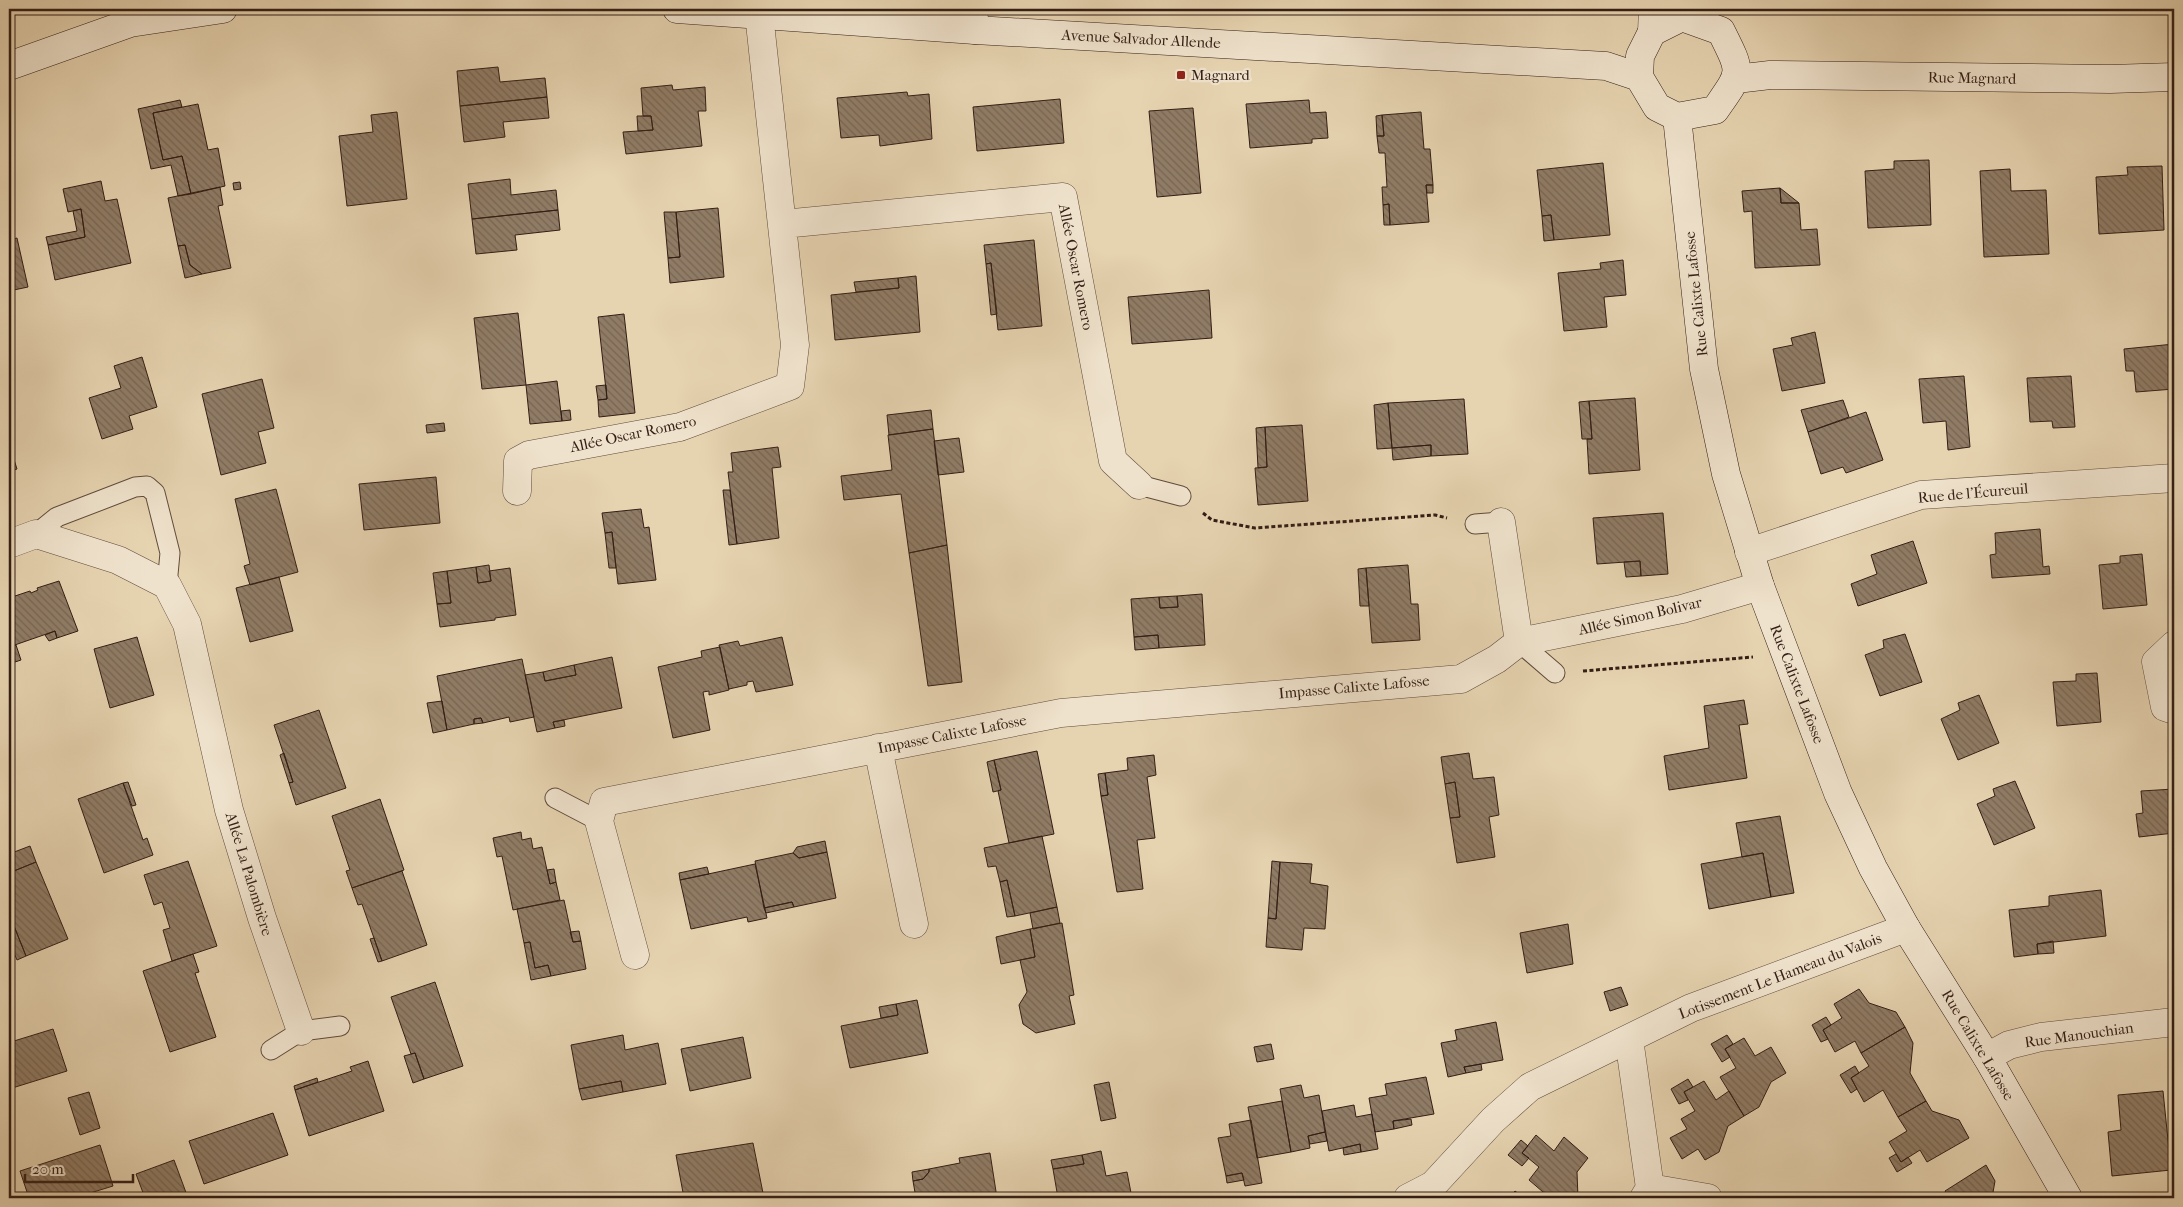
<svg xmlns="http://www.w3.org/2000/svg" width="2183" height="1207" font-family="'IM FELL French Canon',serif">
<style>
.building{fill:url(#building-back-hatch);stroke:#331e15}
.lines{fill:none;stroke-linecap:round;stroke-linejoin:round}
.lane-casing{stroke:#604b3c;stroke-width:21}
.street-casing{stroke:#604b3c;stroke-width:29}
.secondary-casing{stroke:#331e15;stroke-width:29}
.path{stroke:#331e15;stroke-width:3;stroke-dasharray:4 2.5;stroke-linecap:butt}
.lane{stroke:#efe2cc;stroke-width:19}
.street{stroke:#efe2cc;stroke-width:28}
.secondary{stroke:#efe2cc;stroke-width:28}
.poi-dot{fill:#8f2418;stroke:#efe2cc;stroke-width:2}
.labels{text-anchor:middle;stroke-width:4.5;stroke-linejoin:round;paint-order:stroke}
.street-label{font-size:15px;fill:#331e15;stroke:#efe2cc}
.poi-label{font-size:15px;fill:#331e15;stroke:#efe2cc;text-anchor:start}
</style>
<defs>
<pattern id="building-back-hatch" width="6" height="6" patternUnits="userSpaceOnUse" patternTransform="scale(1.25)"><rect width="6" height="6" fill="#907c66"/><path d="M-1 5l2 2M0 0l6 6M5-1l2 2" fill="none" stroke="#766553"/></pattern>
</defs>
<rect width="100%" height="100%" fill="#e6d3b0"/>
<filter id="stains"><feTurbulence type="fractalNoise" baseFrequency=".004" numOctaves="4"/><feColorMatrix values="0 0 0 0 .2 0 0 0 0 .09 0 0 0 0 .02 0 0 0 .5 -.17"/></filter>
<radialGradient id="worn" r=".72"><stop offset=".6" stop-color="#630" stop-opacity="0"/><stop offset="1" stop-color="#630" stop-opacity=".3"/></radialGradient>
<path class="building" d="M498 67 500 82 545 78 547 97 460 106 457 71Z
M672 85 673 90 705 87 706 111H698L702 146 626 154 623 132 653 130 651 116H643L641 88Z
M907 92 908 96 929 94 932 139 880 146 879 135 841 138 837 98Z
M547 97 549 118 503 122 505 137 464 142 460 106Z
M1060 99 1064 143 977 151 973 107Z
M180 100 182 107 153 113 163 160 182 156 191 194 178 196 171 165 151 169 138 109Z
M1309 100 1310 113 1326 112 1328 138 1312 139V143L1250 148 1246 104Z
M198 104 208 150 218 148 225 186 191 194 182 156 163 160 153 113Z
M1193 108 1201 193 1157 197 1149 111Z
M397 112 407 199 347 206 339 136 373 132 371 115Z
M1421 112 1424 149H1430L1433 185H1426L1429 222 1390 225 1389 204 1383 205 1382 187H1387L1385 153H1379L1377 136H1384L1382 115Z
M1382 115 1384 136H1377L1376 116Z
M637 116H651L653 130 638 131Z
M1929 160 1931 225 1868 228 1865 171 1894 169V161Z
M1603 163 1610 235 1554 240 1551 215 1542 216 1537 170Z
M2162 166 2164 230 2099 234 2096 177 2128 175 2127 167Z
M2010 169 2011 191 2046 190 2049 254 1984 257 1980 171Z
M510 179 511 195 556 190 558 210 472 219 468 184Z
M101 181 105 201 117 199 131 263 55 280 48 245 85 237 81 209 68 212 63 189Z
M240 182 241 189 234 190 233 183Z
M1426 185H1433V193H1427Z
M220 187 223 205 218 206 231 268 202 274 190 265 185 245 178 246 168 198Z
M1780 188 1799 203H1781Z
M1780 188 1781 203H1799L1801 230 1817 229 1820 265 1755 268 1752 211 1744 212 1742 191Z
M1389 204 1390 225H1384L1383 205Z
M718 208 724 277 670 283 668 258 680 257 676 212Z
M81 209 85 237 48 245 46 237 77 231 73 211Z
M558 210 560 230 515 235 517 250 476 254 472 219Z
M664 212H676L680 257 668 258Z
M1551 215 1554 240 1544 241 1542 216Z
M17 238 28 287 9 291V240Z
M1034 240 1042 326 998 330 991 263 986 264 984 245Z
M185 245 190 265 202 274 185 278 178 246Z
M1623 260 1626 295 1604 297 1607 327 1564 331 1558 273 1601 269 1600 263Z
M991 263 997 314 991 315 986 264Z
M916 276 920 332 835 340 831 295 899 288 898 278Z
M898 278 899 288 856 292 854 282Z
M1209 290 1212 338 1132 344 1128 297Z
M518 313 526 385 482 389 474 318Z
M624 314 635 413 599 417 598 400 607 399 598 317Z
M1815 332 1825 383 1782 391 1773 349 1793 345 1791 338Z
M2174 344V389L2136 392 2134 371H2126L2124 349Z
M142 357 157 407 129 416 133 429 102 439 89 398 121 388 114 366Z
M1964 376 1970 447 1948 450 1946 421 1923 423 1919 379Z
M2071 376 2075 427 2053 428 2052 421 2030 422 2027 378Z
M262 379 274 428 258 432 266 463 221 475 202 394Z
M557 381 562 421 530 424 526 385Z
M606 385 607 399 598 400 596 386Z
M1635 398 1640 470 1589 474 1587 439H1592L1589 401Z
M1464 399 1468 454 1431 456V445L1392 448 1388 403Z
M1843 400 1849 417 1808 432 1801 410Z
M1589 401 1592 439H1582L1579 402Z
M1388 403 1392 448 1377 449 1374 405Z
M570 410 571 420 562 421 561 411Z
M931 410 933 429 889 435 887 415Z
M1866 412 1883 460 1846 473 1843 467 1821 474 1808 432Z
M444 423 445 431 427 433 426 425Z
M1302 425 1308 501 1258 505 1255 468 1267 467 1265 427Z
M1265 427 1267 467 1258 468 1256 428Z
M933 429 947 545 909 553 901 494 844 500 841 476 892 470 888 435Z
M959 438 964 472 938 475 934 441Z
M9 444 17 469 9 472Z
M1431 445V456L1393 460 1392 448Z
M778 447 781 467 772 468 779 538 737 544 728 472H733L731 453Z
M436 477 440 523 364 530 359 484Z
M276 489 298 572 250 585 244 566 250 564 235 499Z
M723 490H730L737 544 729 545Z
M641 509 644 528 649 527 656 580 618 584 612 532 605 533 602 513Z
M1663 513 1668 574 1641 576 1640 561 1597 564 1593 518Z
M2040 529 2043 567 2049 566 2050 574 1992 578 1990 555 1996 554 1995 533Z
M612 532 616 568H609L605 533Z
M1913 541 1927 583 1858 606 1851 584 1877 574 1871 555Z
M947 545 962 682 928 686 909 553Z
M2142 554 2147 605 2103 609 2099 565 2120 563V556Z
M1640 561 1641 576 1626 577 1624 562Z
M489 565 491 581 478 583 476 567Z
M1408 565 1411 604H1418L1420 640 1372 643 1366 568Z
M476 567 478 583 491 581 489 571 510 568 516 615 495 618V620L440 627 437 604 451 603 447 571Z
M1366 568 1369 606H1360L1358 569Z
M447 571 451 603 437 604 433 573Z
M279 577 293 631 250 642 236 588Z
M59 581 78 631 57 638 55 631 9 647V598L30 591 31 593 38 590 37 588Z
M1202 594 1205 645 1159 648 1158 635 1134 637 1131 599 1159 597 1160 608 1178 607 1177 596Z
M1177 596 1178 607 1160 608 1159 597Z
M55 631 57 638 49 641 45 635Z
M1905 634 1922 682 1880 696 1865 655 1884 648 1883 640Z
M1158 635 1159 648 1135 650 1134 637Z
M137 637 154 695 110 708 94 649Z
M782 637 793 685 756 692 753 681 747 682V685L729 689 719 645 738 641 740 646Z
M16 645 21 660 9 664V647Z
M720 647 729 690 709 695V691L703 692 710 730 673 738 658 667 702 657 701 651Z
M612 657 622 708 553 722 555 728 537 732 525 675 543 672 545 681 576 675 574 665Z
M522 659 534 717 510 722 509 717 483 723 481 718 474 719V724L447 730 437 676Z
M574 665 576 675 545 681 543 672Z
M2097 673 2101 722 2057 726 2053 682 2076 681V674Z
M1979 695 1999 743 1958 760 1941 719 1960 710 1958 703Z
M1744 700 1748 724 1739 725 1747 778 1669 790 1664 756 1709 748 1704 706Z
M442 701 447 730 433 733 427 703Z
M319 710 346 788 296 805 289 783 293 782 274 725Z
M481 718 483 723 474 724V719Z
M564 720 565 726 555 728 553 722Z
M1037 751 1054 834 1009 843 998 791 1001 790 994 760Z
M284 753 293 782 289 783 280 755Z
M1469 753 1473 779 1494 777 1499 815 1489 817 1495 857 1457 863 1450 818 1460 817 1455 782 1445 784 1441 757Z
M1154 755 1156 775 1147 777 1155 838 1137 840 1143 889 1117 892 1101 796 1108 795 1105 773 1128 770 1127 758Z
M994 760 1001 790 993 792 987 762Z
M1105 773 1108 795 1101 796 1098 774Z
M2015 781 2035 828 1994 845 1977 804 1995 796 1993 789Z
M128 782 136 805 132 806 123 783Z
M1455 782 1460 817 1450 818 1445 784Z
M123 783 143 840 147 838 153 855 104 873 78 799Z
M2174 789V833L2139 837 2136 814 2143 813 2141 791Z
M380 799 404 870 352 888 346 871 350 870 332 816Z
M1780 816 1794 893 1771 897 1763 853 1742 857 1736 823Z
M521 832 522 840 531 838 533 849 542 847 550 884 556 882 560 900 513 910 502 856 497 857 493 838Z
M1042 836 1057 907 1015 916 1007 880 1000 882 996 866 988 867 984 848Z
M825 841 827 852 799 858 793 853 797 847Z
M30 846 36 862 9 873V854Z
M827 852 836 898 794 907 792 902 764 908 755 861 793 853 799 858Z
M1763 853 1771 897 1709 909 1701 864Z
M188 861 217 946 172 961 163 930 170 928 162 902 154 905 144 875Z
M1272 861 1280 862 1276 919 1268 918Z
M36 862 68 939 26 956 12 921 9 923V873Z
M1280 862 1312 864 1310 883 1328 886 1325 929 1304 928 1302 950 1266 947 1268 918 1276 919Z
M755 864 767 918 748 922 747 917 691 929 680 880Z
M707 867 709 874 680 880 679 873Z
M554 869 556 882 550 884 547 870Z
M402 871 427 945 382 961 362 904 358 905 352 888Z
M1007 880 1015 916 1007 917 1000 882Z
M2101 890 2106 936 2037 944 2038 954 2014 957 2009 910 2049 906V896Z
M564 900 573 942 581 941 586 969 551 976 548 965 535 968 530 942 524 943 517 909Z
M792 902 794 907 766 913 764 908Z
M1057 907 1060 923 1033 929 1030 913Z
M12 921 26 956 17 960 9 941V923Z
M1062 923 1074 995 1069 996 1075 1024 1036 1033 1023 1024 1019 1005 1027 992 1020 960 1035 957 1030 929Z
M1568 924 1573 964 1527 973 1520 933Z
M1030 929 1035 957 1001 964 996 937Z
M579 931 581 941 573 942 570 932Z
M374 938 382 961 378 962 370 939Z
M2053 941 2054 953 2038 954 2037 944Z
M530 942 535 968 548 965 551 976 531 980 524 943Z
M193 954 199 972 195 973 216 1037 170 1052 143 971Z
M435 982 463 1066 424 1079 415 1053 411 1054 391 997Z
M1621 987 1628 1005 1610 1011 1604 992Z
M1859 989 1869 1003 1896 1012 1905 1027 1861 1053 1855 1041 1835 1052 1823 1030 1842 1018 1834 1004Z
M917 1000 928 1053 850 1068 841 1026 898 1015 896 1004Z
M896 1004 898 1015 881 1018 879 1007Z
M1826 1017 1831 1025 1823 1030 1828 1039 1821 1042 1812 1025Z
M1496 1022 1503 1060 1464 1067 1466 1073 1448 1077 1441 1043 1457 1040 1455 1030Z
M1905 1027 1913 1043 1910 1073 1926 1101 1898 1117 1883 1090 1864 1102 1851 1078 1869 1066 1861 1053Z
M53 1029 67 1071 9 1089V1035L12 1034 14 1041Z
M623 1035 625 1050 658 1043 666 1084 623 1092 621 1081 579 1089 571 1045Z
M1727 1035 1733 1044 1725 1049 1730 1057 1722 1062 1711 1044Z
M743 1037 751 1078 690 1091 681 1049Z
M1744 1038 1755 1056 1771 1047 1786 1073 1771 1082 1759 1107 1744 1116 1720 1077 1736 1068 1725 1049Z
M1271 1044 1274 1059 1257 1062 1254 1047Z
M415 1053 424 1079 413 1083 404 1056Z
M368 1061 384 1111 309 1136 295 1090 352 1071 350 1067Z
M1481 1064 1482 1070 1466 1073 1464 1067Z
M1855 1066 1859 1073 1851 1078 1857 1089 1851 1093 1840 1075Z
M1426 1077 1434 1114 1393 1121 1394 1129 1375 1132 1369 1098 1387 1095 1385 1084Z
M317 1078 318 1082 295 1090 294 1086Z
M1688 1079 1693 1087 1684 1092 1688 1100 1679 1104 1671 1089Z
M621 1081 623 1092 582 1100 579 1089Z
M1704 1081 1716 1100 1729 1091 1744 1116 1728 1126 1719 1152 1705 1160 1698 1149 1682 1159 1670 1138 1687 1129 1681 1119 1695 1111 1684 1092Z
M1109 1082 1116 1118 1101 1121 1094 1085Z
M1301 1085 1304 1098 1319 1095 1325 1132 1308 1136 1310 1148 1291 1152 1280 1089Z
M2163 1091 2171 1170 2112 1176 2108 1132 2121 1130 2118 1095Z
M89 1092 100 1128 80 1135 68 1098Z
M1282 1101 1291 1152 1257 1158 1248 1107Z
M1926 1101 1932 1111 1959 1120 1969 1138 1927 1162 1920 1150 1901 1162 1889 1142 1907 1131 1898 1117Z
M1354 1105 1356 1117 1372 1114 1378 1149 1361 1152 1360 1144 1329 1151 1322 1111Z
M273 1113 288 1155 204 1184 189 1141Z
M1411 1119 1412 1125 1394 1129 1393 1121Z
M1251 1120 1262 1183 1245 1186 1242 1173 1226 1176 1218 1138 1231 1136 1229 1124Z
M1325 1132 1327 1141 1310 1144 1308 1136Z
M1536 1135 1554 1151 1564 1137 1588 1158 1577 1172 1578 1198H1550L1529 1180 1539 1167 1522 1153Z
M1521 1140 1528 1146 1522 1153 1529 1158 1522 1166 1508 1155Z
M753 1143 764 1198H684L676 1155Z
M1360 1144 1361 1152 1344 1155 1343 1148Z
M100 1145 113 1186 74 1198H29L20 1171Z
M1101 1151 1106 1176 1127 1172 1132 1198H1058L1053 1169 1084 1164 1082 1155Z
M990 1153 997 1198H916L913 1181 923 1179 929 1172V1169L960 1163 959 1158Z
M1896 1154 1901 1162 1908 1157 1912 1163 1897 1172 1889 1158Z
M1082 1155 1084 1164 1053 1169 1051 1160Z
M174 1160 188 1198H145L136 1174Z
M1986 1165 1995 1181 1992 1198H1949L1945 1191Z
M929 1169V1172L923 1179 913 1181 912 1172Z
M1242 1173 1244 1180 1227 1183 1226 1176Z
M1515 1191 1524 1198H1509Z"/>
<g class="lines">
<g class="lane-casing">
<path id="lane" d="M1139 485 1181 496
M1475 524 1501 522
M36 534 57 517 135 487 147 486 155 493 170 553 167 585
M1519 642 1555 673
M555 798 599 821
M271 1050 301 1031 340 1026"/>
</g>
<g class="street-casing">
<path id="street" d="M973 9 975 30
M1652 32 1653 9
M783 224 1063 197 1113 461 1139 485
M517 491 518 461 529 455 680 427 790 386 795 345 759 14
M1501 522 1519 642
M9 544 36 534 118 560 167 585 187 624 229 810 262 918 301 1031
M1749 552 1921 495 2174 478
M2174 645 2156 662 2165 707 2174 710
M878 748 914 924
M635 955 599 821 604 802 1061 713 1461 679 1497 659 1519 642 1682 609 1760 586
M1629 1039 1650 1188 1644 1198
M1987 1057 2009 1045 2041 1037 2174 1022
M1650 1188 1708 1198
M1408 1198 1433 1185 1493 1120 1530 1087 1691 1008 1906 928"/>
</g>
<g class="secondary-casing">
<path id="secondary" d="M677 9 975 30 1606 66 1639 77
M1682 17 1721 31C1743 75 1742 71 1715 110L1677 117 1657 107 1639 77 1640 56 1652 32Z
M9 66 130 23 223 9
M1736 79 1770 75 2110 79 2174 77
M1677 117 1704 369 1726 474 1760 586 1838 793 1873 868 1906 928 1987 1057 2068 1198"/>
</g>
<path class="path" d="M1203 513 1212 520 1255 528 1435 515 1447 518
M1583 671 1753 657"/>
<use href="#lane" class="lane"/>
<use href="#street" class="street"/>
<use href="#secondary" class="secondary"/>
</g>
<rect class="poi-dot" x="1176" y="70" width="10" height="10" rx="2.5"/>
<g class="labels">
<g class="street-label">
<text transform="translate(1141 39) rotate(3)" y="5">Avenue Salvador Allende</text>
<text transform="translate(1972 78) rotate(1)" y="5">Rue Magnard</text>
<text transform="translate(1076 267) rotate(79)" y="5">Allée Oscar Romero</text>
<text transform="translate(1696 294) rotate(-96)" y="5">Rue Calixte Lafosse</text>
<text transform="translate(633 434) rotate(-12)" y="5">Allée Oscar Romero</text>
<text transform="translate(1973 493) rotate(-5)" y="5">Rue de l'Écureuil</text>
<text transform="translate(1640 616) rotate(-13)" y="5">Allée Simon Bolivar</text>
<text transform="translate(1797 684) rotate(69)" y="5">Rue Calixte Lafosse</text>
<text transform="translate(1354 687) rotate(-5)" y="5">Impasse Calixte Lafosse</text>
<text transform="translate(952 734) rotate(-11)" y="5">Impasse Calixte Lafosse</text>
<text transform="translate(249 874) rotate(73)" y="5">Allée La Palombière</text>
<text transform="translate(1780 976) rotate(-21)" y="5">Lotissement Le Hameau du Valois</text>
<text transform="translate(2079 1035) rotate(-8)" y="5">Rue Manouchian</text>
<text transform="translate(1978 1045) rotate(59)" y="5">Rue Calixte Lafosse</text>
</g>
<g class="poi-label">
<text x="1191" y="80">Magnard</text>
</g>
</g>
<rect width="2183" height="1207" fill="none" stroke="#e6d3b0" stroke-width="30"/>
<rect x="10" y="10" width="2163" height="1187" fill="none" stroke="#331e15" stroke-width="2.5"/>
<rect x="15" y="15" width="2153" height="1177" fill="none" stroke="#331e15"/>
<path d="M25 1174v8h108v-8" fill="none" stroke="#331e15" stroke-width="2.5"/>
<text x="32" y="1174" font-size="15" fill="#331e15" stroke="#efe2cc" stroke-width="4" paint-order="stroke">20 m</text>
<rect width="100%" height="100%" filter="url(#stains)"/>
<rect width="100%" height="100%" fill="url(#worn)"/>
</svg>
